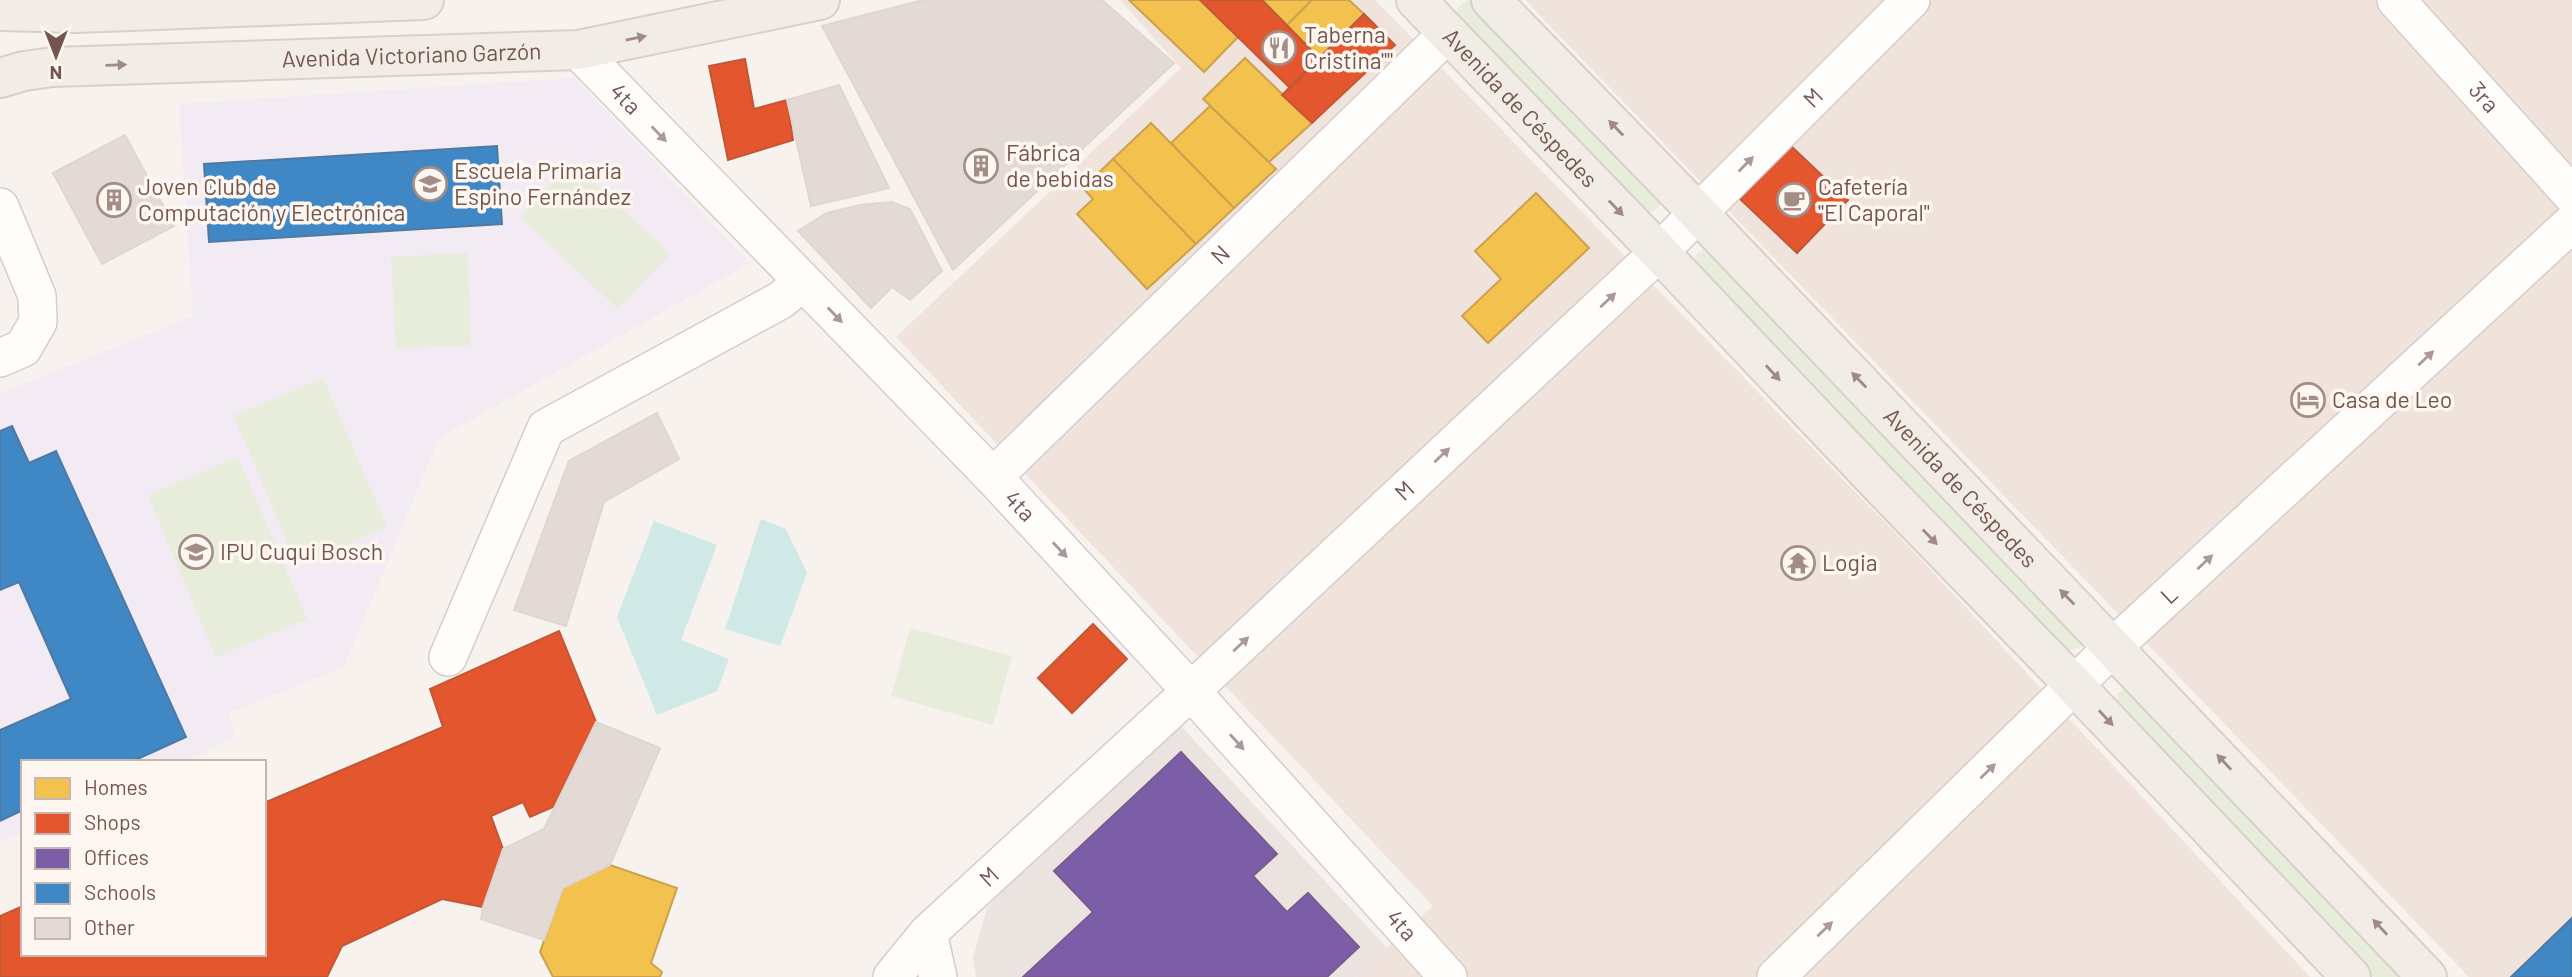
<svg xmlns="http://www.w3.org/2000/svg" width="2572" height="977" font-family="Barlow,sans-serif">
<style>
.residential{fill:#efe3dc}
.industrial{fill:#ebe3e0}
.education{fill:#f2ebf3}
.green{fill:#e8ecda}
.water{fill:#d0e8e6}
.homes{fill:#f2c14e;stroke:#cca14e;stroke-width:2}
.shops{fill:#e4572e;stroke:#c25738;stroke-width:2}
.offices{fill:#7b5ea7;stroke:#795c8d;stroke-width:2}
.schools{fill:#3f88c5;stroke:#4f79a2;stroke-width:2}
.building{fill:#e3dad6;stroke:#dfd5d1;stroke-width:2}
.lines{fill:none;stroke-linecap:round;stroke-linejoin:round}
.minor-casing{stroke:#d6cdca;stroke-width:40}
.major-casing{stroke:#d8cfcb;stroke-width:42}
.minor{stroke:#fefdfc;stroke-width:37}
.major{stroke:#f2ece7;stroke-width:38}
.oneway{fill:#a08a84}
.oneway2{fill:#ab9994}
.labels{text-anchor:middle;stroke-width:7;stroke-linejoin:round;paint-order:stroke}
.poi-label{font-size:23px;fill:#74564f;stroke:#fef6f0;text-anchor:start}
.street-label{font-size:23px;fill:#74564f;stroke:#fef6f0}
</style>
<rect width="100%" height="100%" fill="#f7f2ee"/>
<path class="residential" d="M1120 0H1375L1914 552 2310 977H1355L1433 906 896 337 1181 68Z
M1525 0H2572V977H2469Z"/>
<path class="industrial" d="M1178 723 1387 948 1355 977H976L973 958 987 908 1030 859Z"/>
<path class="education" d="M575 78 750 263 439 438 344 667 228 713 236 737 181 762H23V832L0 842V393L193 316 179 104Z"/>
<path class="green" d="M1467 0 1476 1 1662 201C1658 210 1652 213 1643 212L1457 18V9Z
M573 162 670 254 618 309 520 217Z
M1706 247 2084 641 2079 648 2066 651 1695 265V256Z
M467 253 471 345 396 349 391 257Z
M323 378 387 527 297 565 234 416Z
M238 457 307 619 216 657 148 495Z
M910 628 1012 656 993 725 891 696Z
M2127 686 2412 977H2373L2119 708 2117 694Z"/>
<path class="water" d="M761 519 786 529 807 573 780 646 725 629Z
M654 521 717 545 681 640 729 659 717 691 657 715 617 617Z"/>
<path class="homes" d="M1129 0H1200L1238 37 1204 72Z
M1262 0H1312L1287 25Z
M1312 0H1349L1364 14 1319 58 1287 25Z
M1245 58 1312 123 1269 162 1203 99Z
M1210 106 1276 169 1234 208 1171 143Z
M1151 123 1234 208 1196 244 1113 159Z
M1113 159 1196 244 1147 289 1077 214 1093 199 1083 188Z
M1536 193 1589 248 1488 343 1462 316 1501 279 1475 251Z
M610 865 677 888 651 963 662 972 660 977H553L540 952 563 888Z"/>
<path class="shops" d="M1200 0H1262L1319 58 1290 88Z
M1364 14 1395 45 1312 123 1282 95Z
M745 59 754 109 787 100 793 140 728 160 709 66Z
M1791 146 1848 200 1797 253 1740 199Z
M1093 624 1127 659 1072 713 1038 678Z
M559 631 596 722 553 807 530 817 523 802 491 816 503 849 483 907 442 899 342 946 327 977H0V916L23 906V954H264V803L443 727 430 689Z"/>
<path class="offices" d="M1181 752 1277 854 1253 876 1287 912 1308 893 1359 947 1327 977H1023L1093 912 1054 871Z"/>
<path class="schools" d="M497 146 502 224 209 242 204 164Z
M12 426 29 463 56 451 186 737 131 762H23V810L0 821V730L71 699 19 582 0 590V431Z
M2572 918V977H2511Z"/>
<path class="building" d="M923 0H1102L1174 63 953 270 822 26Z
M839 85 889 188 811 206 787 100Z
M125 135 174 226 102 264 53 173Z
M892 202 910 209 942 271 910 300 892 287 871 308 798 231 827 213 860 205Z
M657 413 679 459 604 502 566 626 514 610 569 461Z
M596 722 660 748 610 865 563 888 544 940 481 919 483 907 503 849 544 829Z"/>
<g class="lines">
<g class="minor-casing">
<g id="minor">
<path id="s1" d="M2396 0 2572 195"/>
<path id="s2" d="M578 50 993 477 1191 691 1448 977"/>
<path d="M0 207 37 296 38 322 23 348 0 358"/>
<path id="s3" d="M993 477 1448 33"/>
<path d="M448 657 546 428 781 300 802 282"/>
<path d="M928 933 938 977"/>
<path id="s4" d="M892 977 928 933 1191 691 1659 252 1911 0"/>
<path id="s5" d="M1776 977 2114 646 2572 223"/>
</g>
</g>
<g class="major-casing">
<g id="major">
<path id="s6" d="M1416 0 1659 252 1881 486 2075 686 2351 977"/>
<path id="s7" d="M1491 0 1697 212 2427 977"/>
<path d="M0 11 77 13 424 0"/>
<path id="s8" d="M0 78 24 71 53 67 578 50 820 0"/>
</g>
</g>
<use href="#minor" class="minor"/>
<use href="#major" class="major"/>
</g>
<defs><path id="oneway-solid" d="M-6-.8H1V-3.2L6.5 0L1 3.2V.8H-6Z" transform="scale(1.75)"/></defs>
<g class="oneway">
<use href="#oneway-solid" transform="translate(636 38) rotate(-11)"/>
<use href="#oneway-solid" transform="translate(116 65) rotate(-2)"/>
<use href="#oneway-solid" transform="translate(1616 128) rotate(-134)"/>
<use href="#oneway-solid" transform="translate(1616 208) rotate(46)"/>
<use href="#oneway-solid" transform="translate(1773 373) rotate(47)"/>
<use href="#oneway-solid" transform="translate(1859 380) rotate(-134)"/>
<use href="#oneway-solid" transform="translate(1930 537) rotate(46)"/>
<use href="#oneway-solid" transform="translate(2067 597) rotate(-134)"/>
<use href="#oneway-solid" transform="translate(2106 718) rotate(47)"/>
<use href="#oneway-solid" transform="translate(2224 762) rotate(-133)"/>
<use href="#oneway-solid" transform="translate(2380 927) rotate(-133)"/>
</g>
<g class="oneway2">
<use href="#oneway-solid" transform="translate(659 134) rotate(46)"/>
<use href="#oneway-solid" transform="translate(1746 164) rotate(-45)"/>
<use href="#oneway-solid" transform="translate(1608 300) rotate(-43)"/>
<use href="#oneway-solid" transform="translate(835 315) rotate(46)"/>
<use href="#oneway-solid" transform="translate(2426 358) rotate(-43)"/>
<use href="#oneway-solid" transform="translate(1442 455) rotate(-43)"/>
<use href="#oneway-solid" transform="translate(1060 550) rotate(47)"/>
<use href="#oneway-solid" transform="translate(2205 562) rotate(-43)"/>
<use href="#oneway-solid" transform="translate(1241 644) rotate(-43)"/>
<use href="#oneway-solid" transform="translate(1237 742) rotate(48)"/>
<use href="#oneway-solid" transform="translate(1988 771) rotate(-44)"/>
<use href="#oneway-solid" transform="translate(1825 929) rotate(-44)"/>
</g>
<defs>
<g id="restaurant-ring" transform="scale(1.75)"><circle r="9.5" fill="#fef6f0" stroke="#a28d87" stroke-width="1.5"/><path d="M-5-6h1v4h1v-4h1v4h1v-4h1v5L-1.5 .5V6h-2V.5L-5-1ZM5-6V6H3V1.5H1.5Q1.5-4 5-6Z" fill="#a28d87"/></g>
<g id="building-ring" transform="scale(1.75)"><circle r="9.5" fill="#fef6f0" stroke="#a28d87" stroke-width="1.5"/><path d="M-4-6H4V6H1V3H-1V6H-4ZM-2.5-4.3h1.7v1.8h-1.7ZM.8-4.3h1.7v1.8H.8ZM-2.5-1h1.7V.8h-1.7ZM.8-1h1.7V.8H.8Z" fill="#a28d87"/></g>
<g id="school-ring" transform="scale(1.75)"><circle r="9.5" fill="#fef6f0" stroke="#a28d87" stroke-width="1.5"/><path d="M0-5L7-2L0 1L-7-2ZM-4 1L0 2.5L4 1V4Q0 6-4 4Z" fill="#a28d87"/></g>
<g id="cafe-ring" transform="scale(1.75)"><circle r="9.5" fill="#fef6f0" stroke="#a28d87" stroke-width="1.5"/><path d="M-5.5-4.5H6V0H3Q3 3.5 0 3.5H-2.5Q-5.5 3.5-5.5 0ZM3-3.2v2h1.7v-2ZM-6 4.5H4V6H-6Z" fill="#a28d87"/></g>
<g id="hotel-ring" transform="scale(1.75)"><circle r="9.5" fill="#fef6f0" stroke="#a28d87" stroke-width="1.5"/><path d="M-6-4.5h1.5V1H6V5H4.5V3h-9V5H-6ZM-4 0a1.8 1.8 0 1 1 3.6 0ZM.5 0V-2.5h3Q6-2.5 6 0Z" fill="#a28d87"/></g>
<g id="temple-ring" transform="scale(1.75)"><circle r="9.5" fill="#fef6f0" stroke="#a28d87" stroke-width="1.5"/><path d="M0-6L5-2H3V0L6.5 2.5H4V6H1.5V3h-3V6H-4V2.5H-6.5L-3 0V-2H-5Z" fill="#a28d87"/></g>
</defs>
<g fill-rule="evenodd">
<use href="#restaurant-ring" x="1279" y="48"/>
<use href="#building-ring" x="981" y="166"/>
<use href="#school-ring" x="430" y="184"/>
<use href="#building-ring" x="114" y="200"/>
<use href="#cafe-ring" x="1794" y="200"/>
<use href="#hotel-ring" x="2308" y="400"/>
<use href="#school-ring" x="196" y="552"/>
<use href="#temple-ring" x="1798" y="563"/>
</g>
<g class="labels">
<g class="poi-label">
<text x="1304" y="43">Taberna<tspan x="1304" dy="26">Cristina""</tspan></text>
<text x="1006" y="161">Fábrica<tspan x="1006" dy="26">de bebidas</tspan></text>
<text x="454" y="179">Escuela Primaria<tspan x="454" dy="26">Espino Fernández</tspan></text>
<text x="138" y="195">Joven Club de<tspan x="138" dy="26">Computación y Electrónica</tspan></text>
<text x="1818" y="195">Cafetería<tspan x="1818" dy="26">"El Caporal"</tspan></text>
<text x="2332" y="408">Casa de Leo</text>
<text x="220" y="560">IPU Cuqui Bosch</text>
<text x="1822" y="571">Logia</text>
</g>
<g class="street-label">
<text dy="8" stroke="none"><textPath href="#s8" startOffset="413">Avenida Victoriano Garzón</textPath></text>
<text dy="8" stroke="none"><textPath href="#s1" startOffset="131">3ra</textPath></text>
<text dy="8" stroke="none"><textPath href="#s4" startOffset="1274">M</textPath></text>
<text dy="8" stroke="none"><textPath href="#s2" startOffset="68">4ta</textPath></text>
<text dy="8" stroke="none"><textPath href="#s6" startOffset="150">Avenida de Céspedes</textPath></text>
<text dy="8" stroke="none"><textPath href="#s3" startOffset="318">N</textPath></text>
<text dy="8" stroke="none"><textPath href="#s7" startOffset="677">Avenida de Céspedes</textPath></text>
<text dy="8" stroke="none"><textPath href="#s4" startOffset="707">M</textPath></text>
<text dy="8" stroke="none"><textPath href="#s2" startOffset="635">4ta</textPath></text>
<text dy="8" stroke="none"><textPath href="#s5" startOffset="548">L</textPath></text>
<text dy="8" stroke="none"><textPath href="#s4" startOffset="140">M</textPath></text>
<text dy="8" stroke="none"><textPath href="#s2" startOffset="1202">4ta</textPath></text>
</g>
</g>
<rect x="21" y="760" width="245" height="196" fill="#fef6f0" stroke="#c7b6b0" stroke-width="2"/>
<rect x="35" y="778" width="35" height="21" fill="#f2c14e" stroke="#c7b6b0" stroke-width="2"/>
<text x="84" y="795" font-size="21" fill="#74564f">Homes</text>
<rect x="35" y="813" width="35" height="21" fill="#e4572e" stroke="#c7b6b0" stroke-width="2"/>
<text x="84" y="830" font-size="21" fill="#74564f">Shops</text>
<rect x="35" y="848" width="35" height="21" fill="#7b5ea7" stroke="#c7b6b0" stroke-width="2"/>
<text x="84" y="865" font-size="21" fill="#74564f">Offices</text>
<rect x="35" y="883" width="35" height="21" fill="#3f88c5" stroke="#c7b6b0" stroke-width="2"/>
<text x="84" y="900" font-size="21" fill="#74564f">Schools</text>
<rect x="35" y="918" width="35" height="21" fill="#e3dad6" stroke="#c7b6b0" stroke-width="2"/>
<text x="84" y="935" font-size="21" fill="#74564f">Other</text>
<g transform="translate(56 56) rotate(180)" stroke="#fef6f0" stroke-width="5" paint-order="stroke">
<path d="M0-5L12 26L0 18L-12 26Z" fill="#74564f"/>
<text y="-10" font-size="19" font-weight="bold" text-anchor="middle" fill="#74564f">N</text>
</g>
</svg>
